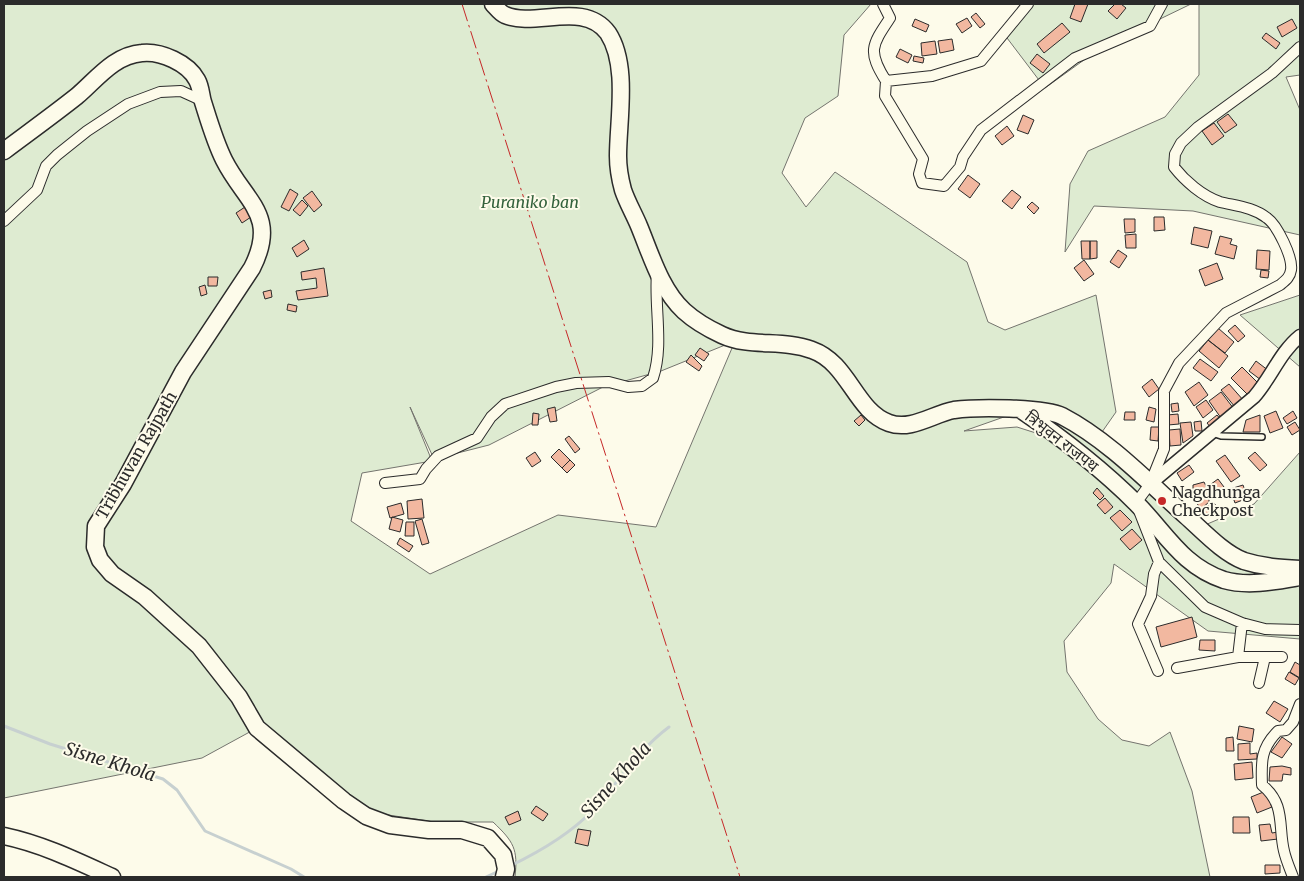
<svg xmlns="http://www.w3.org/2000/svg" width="1304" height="881" font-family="Merriweather,'Noto Sans Devanagari',serif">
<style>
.green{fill:#deebd1;stroke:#74746e;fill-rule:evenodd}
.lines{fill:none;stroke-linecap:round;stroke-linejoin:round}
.stream{stroke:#c7d0d0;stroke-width:3}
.building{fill:#f2b8a0;stroke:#2b2b2b}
.service-casing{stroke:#2b2b2b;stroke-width:8}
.minor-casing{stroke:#2b2b2b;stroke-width:12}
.tertiary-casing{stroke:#2b2b2b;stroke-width:15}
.trunk-casing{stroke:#2b2b2b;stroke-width:19}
.service{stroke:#fdfbea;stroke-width:5}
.minor{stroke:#fdfbea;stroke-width:10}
.tertiary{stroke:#fdfbea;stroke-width:12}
.trunk{stroke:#fdfbea;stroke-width:16}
.power{stroke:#c62828;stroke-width:1;stroke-dasharray:18 4 2.5 4;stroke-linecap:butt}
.poi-dot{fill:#c62828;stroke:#fdfbea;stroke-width:2}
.labels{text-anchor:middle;stroke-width:4;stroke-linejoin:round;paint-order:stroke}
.park-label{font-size:16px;font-style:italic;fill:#34623c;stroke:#fdfbea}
.street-label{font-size:16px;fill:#2b2b2b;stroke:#fdfbea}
.poi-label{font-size:16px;fill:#2b2b2b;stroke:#fdfbea;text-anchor:start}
.water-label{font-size:18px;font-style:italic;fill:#2b2b2b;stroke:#fdfbea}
</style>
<rect width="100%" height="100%" fill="#fdfbea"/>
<path class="green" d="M4 4H871L844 35 838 96 805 118 782 173 806 207 835 172 967 262 988 322 1005 330 1096 295 1116 412 1102 432 1150 484 1205 525 1254 504 1300 452V639L1208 631 1114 564 1111 583 1064 641 1067 672 1098 719 1122 740 1149 746 1170 732 1192 791 1210 877H515C518 849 514 842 493 822H435L375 813 353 799 257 728 202 758 4 798ZM735 341 656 527 558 515 430 574 351 521 362 473 432 461 410 407 434 459 489 445 603 387 661 371ZM1021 411 1039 434 1017 427 964 431Z
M1027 4H1191L1102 47 1045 88 1004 34Z
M1199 4H1300V75L1286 77 1300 110V235L1193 211 1094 206 1065 252 1070 184 1088 151 1165 117 1199 75Z
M1300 295V367L1240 315Z"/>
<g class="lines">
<path class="stream" d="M4 726 50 744 163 779 177 790 205 831 291 869 304 877
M510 866C539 852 569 835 592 811 618 783 638 750 669 727
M486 877 499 871"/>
</g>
<path class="building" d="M1075 4H1088L1081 22 1070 18Z
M1115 4H1121L1126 8 1117 19 1108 11Z
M976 13 985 24 980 28 971 17Z
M967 18 972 26 962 33 956 24Z
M915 19 929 25 926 32 912 26Z
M1292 19 1297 28 1282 37 1277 27Z
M1062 23 1070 32 1044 53 1037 44Z
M1266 33 1280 43 1276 49 1262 38Z
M952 39 954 50 940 53 938 41Z
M935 41 937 54 922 56 921 43Z
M900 49 912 55 908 63 896 57Z
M1037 54 1050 64 1043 73 1030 63Z
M914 56 924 58 923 63 913 61Z
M1228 114 1237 125 1225 133 1217 122Z
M1023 115 1034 120 1028 134 1017 130Z
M1214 123 1224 136 1212 145 1202 131Z
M1007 126 1014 136 1002 145 995 136Z
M968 175 980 184 970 198 958 189Z
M290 189 298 194 289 211 281 207Z
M1012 190 1021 197 1012 209 1002 201Z
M312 191 322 205 314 212 303 198Z
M302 200 308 206 300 216 293 210Z
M1032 202 1039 208 1034 214 1027 207Z
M245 207 251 217 242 223 236 213Z
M1154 217H1164L1165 230 1154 231Z
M1124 219H1135V232L1125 233Z
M1194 227 1212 231 1208 248 1191 244Z
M1136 234V248H1126L1125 235Z
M1220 236 1232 239 1230 244 1237 246 1234 259 1215 254Z
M304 240 309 249 297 257 292 248Z
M1081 241H1090V259H1082Z
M1090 241H1097V258L1090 259Z
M1118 250 1127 256 1119 268 1110 262Z
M1257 250 1270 251 1269 270 1256 269Z
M1084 260 1094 274 1084 281 1074 268Z
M1217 263 1223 279 1205 286 1199 270Z
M324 268 328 296 298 300 296 291 317 288 316 278 302 280 301 272Z
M1261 270 1269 271 1268 278 1260 277Z
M208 277H218L217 286H208Z
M205 285 207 294 201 296 199 287Z
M271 290 272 297 265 299 263 292Z
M288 304 297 306 296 312 287 310Z
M1235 325 1245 336 1238 342 1228 331Z
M1218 328 1234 342 1225 353 1208 340Z
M1208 340 1228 356 1219 368 1199 351Z
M700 348 709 354 704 361 695 355Z
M691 355 702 366 699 371 686 362Z
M1200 359 1218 372 1211 381 1193 368Z
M1256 361 1269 371 1261 380 1249 371Z
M1242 367 1258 383 1247 394 1231 378Z
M1152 379 1159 389 1149 397 1142 387Z
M1199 382 1208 395 1194 406 1185 392Z
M1229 384 1244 401 1235 407 1221 390Z
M1221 392 1234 409 1221 418 1209 401Z
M1206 400 1213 410 1203 418 1196 407Z
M1178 403 1179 411 1172 412 1171 404Z
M555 407 557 421 550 422 547 409Z
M1149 407 1156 409 1154 422 1146 420Z
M1276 411 1283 428 1270 433 1264 416Z
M1293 411 1297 418 1287 424 1283 418Z
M1125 412H1135V420H1124Z
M533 413 539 414 538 425H532Z
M1178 414 1179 424 1168 425 1167 415Z
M861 415 865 420 859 426 854 421Z
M1217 415 1222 421 1211 428 1207 423Z
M1260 415V432H1243L1246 420Z
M1201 421 1202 431H1195L1194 422Z
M1191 422 1193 436 1183 443 1180 423Z
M1295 422 1300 430 1292 435 1287 427Z
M1151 427H1159L1158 441 1150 440Z
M1180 429 1181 445 1170 446 1169 430Z
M569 436 580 449 575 453 565 439Z
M559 449 570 460 562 468 551 457Z
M535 452 541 461 532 467 526 458Z
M1255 452 1267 465 1260 471 1248 458Z
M1225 455 1240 476 1231 482 1216 461Z
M570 460 575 465 567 473 562 468Z
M1189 465 1194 472 1182 481 1177 473Z
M1218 479 1224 487 1214 495 1207 487Z
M1204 482 1209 492V502L1201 509 1193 498V485Z
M1243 485 1248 498 1235 503 1230 489Z
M1097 488 1104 496 1100 500 1093 493Z
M1105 498 1113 507 1105 514 1097 505Z
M422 499 424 518 408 519 407 501Z
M1213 502 1218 508 1207 516 1203 510Z
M401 503 404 514 390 518 387 507Z
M1120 510 1132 522 1122 531 1110 518Z
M392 517 403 520 400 532 389 529Z
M422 519 429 543 422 545 415 521Z
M406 522H414V536H405Z
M1132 529 1142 540 1130 550 1120 539Z
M400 538 413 546 409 552 397 544Z
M1192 617 1197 637 1161 647 1156 627Z
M1200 640H1215V651L1199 650Z
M1295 662 1300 665V678L1290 672Z
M1289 672 1299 678 1295 685 1285 679Z
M1274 701 1288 709 1280 722 1266 713Z
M1239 726 1254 729 1252 742 1237 739Z
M1233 737 1234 751H1226V738Z
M1282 737 1292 744 1282 758 1271 752Z
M1250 743V754L1257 753V759L1238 760V744Z
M1252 762 1253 778 1235 780 1234 764Z
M1282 766 1291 768V775L1283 774 1282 781H1269L1270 767Z
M1266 791 1272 807 1257 813 1251 797Z
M536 806 548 814 543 821 531 813Z
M518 811 521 820 509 825 505 817Z
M1233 817H1249L1250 833H1233Z
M1270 824 1272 833 1278 832V839L1261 841 1259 825Z
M578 829 591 831 588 846 575 843Z
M1265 865H1280V873L1265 874Z"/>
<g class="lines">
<g class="service-casing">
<path id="service" d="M1212 433 1221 436 1262 437"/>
</g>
<g class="minor-casing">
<path id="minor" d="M883 4 890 18C872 45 867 51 886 81
M1028 4 981 61 932 76 886 81 885 96 923 159 919 174 922 183 944 186 960 167 963 157 981 130 1075 58 1150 26 1162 4
M1300 47 1272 73 1198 127 1181 143 1175 154 1174 167C1185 181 1202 196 1220 202 1236 206 1253 207 1267 218 1277 225 1293 257 1291 270 1290 277 1286 280 1280 285L1226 313 1179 363 1164 391V449L1150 484 1136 503 1159 562 1205 607 1242 623 1265 629 1300 630
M4 221 37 190 46 166 57 155 87 131 128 104 160 92 181 91 203 101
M385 483 420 479 426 469 438 456 477 438 491 417 505 404 556 387 576 383 609 382 628 387 642 386 653 378C664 345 654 307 657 272
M1242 623 1238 657H1282
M1177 668 1238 657
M1158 671 1138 624 1151 596 1154 574 1159 562
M1259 683 1265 657
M1293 877C1290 869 1286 860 1284 851 1278 827 1286 804 1262 785 1261 761 1261 748 1278 731L1286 730 1293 722 1300 704"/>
</g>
<g class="tertiary-casing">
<path id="tertiary" d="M1150 484 1254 397C1271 378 1280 352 1300 336"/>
</g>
<g class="trunk-casing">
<path id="trunk" d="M493 4C497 8 500 13 505 15 535 28 584 0 608 33 629 65 618 120 618 156 618 167 620 179 623 190 627 202 634 214 639 226 651 255 661 290 684 311 695 321 709 329 722 335 750 348 783 339 812 350 849 363 855 411 889 423 911 431 933 414 954 410 976 407 1044 407 1062 416 1108 440 1147 481 1186 516 1203 531 1223 553 1244 561 1263 567 1281 568 1300 569
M4 151C28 133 53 115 77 96 96 80 114 55 142 53 161 51 188 63 197 80 201 87 201 96 203 102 209 121 215 142 224 160 245 202 279 215 252 268L183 372 123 484 96 526 95 547 100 560 112 574 145 597 199 646 239 697 257 728 344 801 366 816 390 825 429 830H462L488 838 503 855 506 869 504 877
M1021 410C1062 438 1102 469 1137 504 1166 533 1182 566 1224 580 1248 587 1277 581 1300 577
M4 836C42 844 77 861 112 877"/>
</g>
<use href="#service" class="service"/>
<use href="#minor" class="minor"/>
<use href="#tertiary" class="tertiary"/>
<use href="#trunk" class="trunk"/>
<path class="power" d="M462 4 740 877"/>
</g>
<circle class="poi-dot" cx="1162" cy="501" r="5"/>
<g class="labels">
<g class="park-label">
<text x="530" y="208">Puraniko ban</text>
</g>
<g class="street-label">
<text transform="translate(1062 441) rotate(38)" y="6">त्रिभुवन राजपथ</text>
<text transform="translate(136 455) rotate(-60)" y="6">Tribhuvan Rajpath</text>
</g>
<g class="poi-label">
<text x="1172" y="498">Nagdhunga<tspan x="1172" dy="18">Checkpost</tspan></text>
</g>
<g class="water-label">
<text transform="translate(110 762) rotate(17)" y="6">Sisne Khola</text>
<text transform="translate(616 780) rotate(-48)" y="6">Sisne Khola</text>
</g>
</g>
<rect width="1304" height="881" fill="none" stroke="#2b2b2b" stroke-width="10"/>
</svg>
